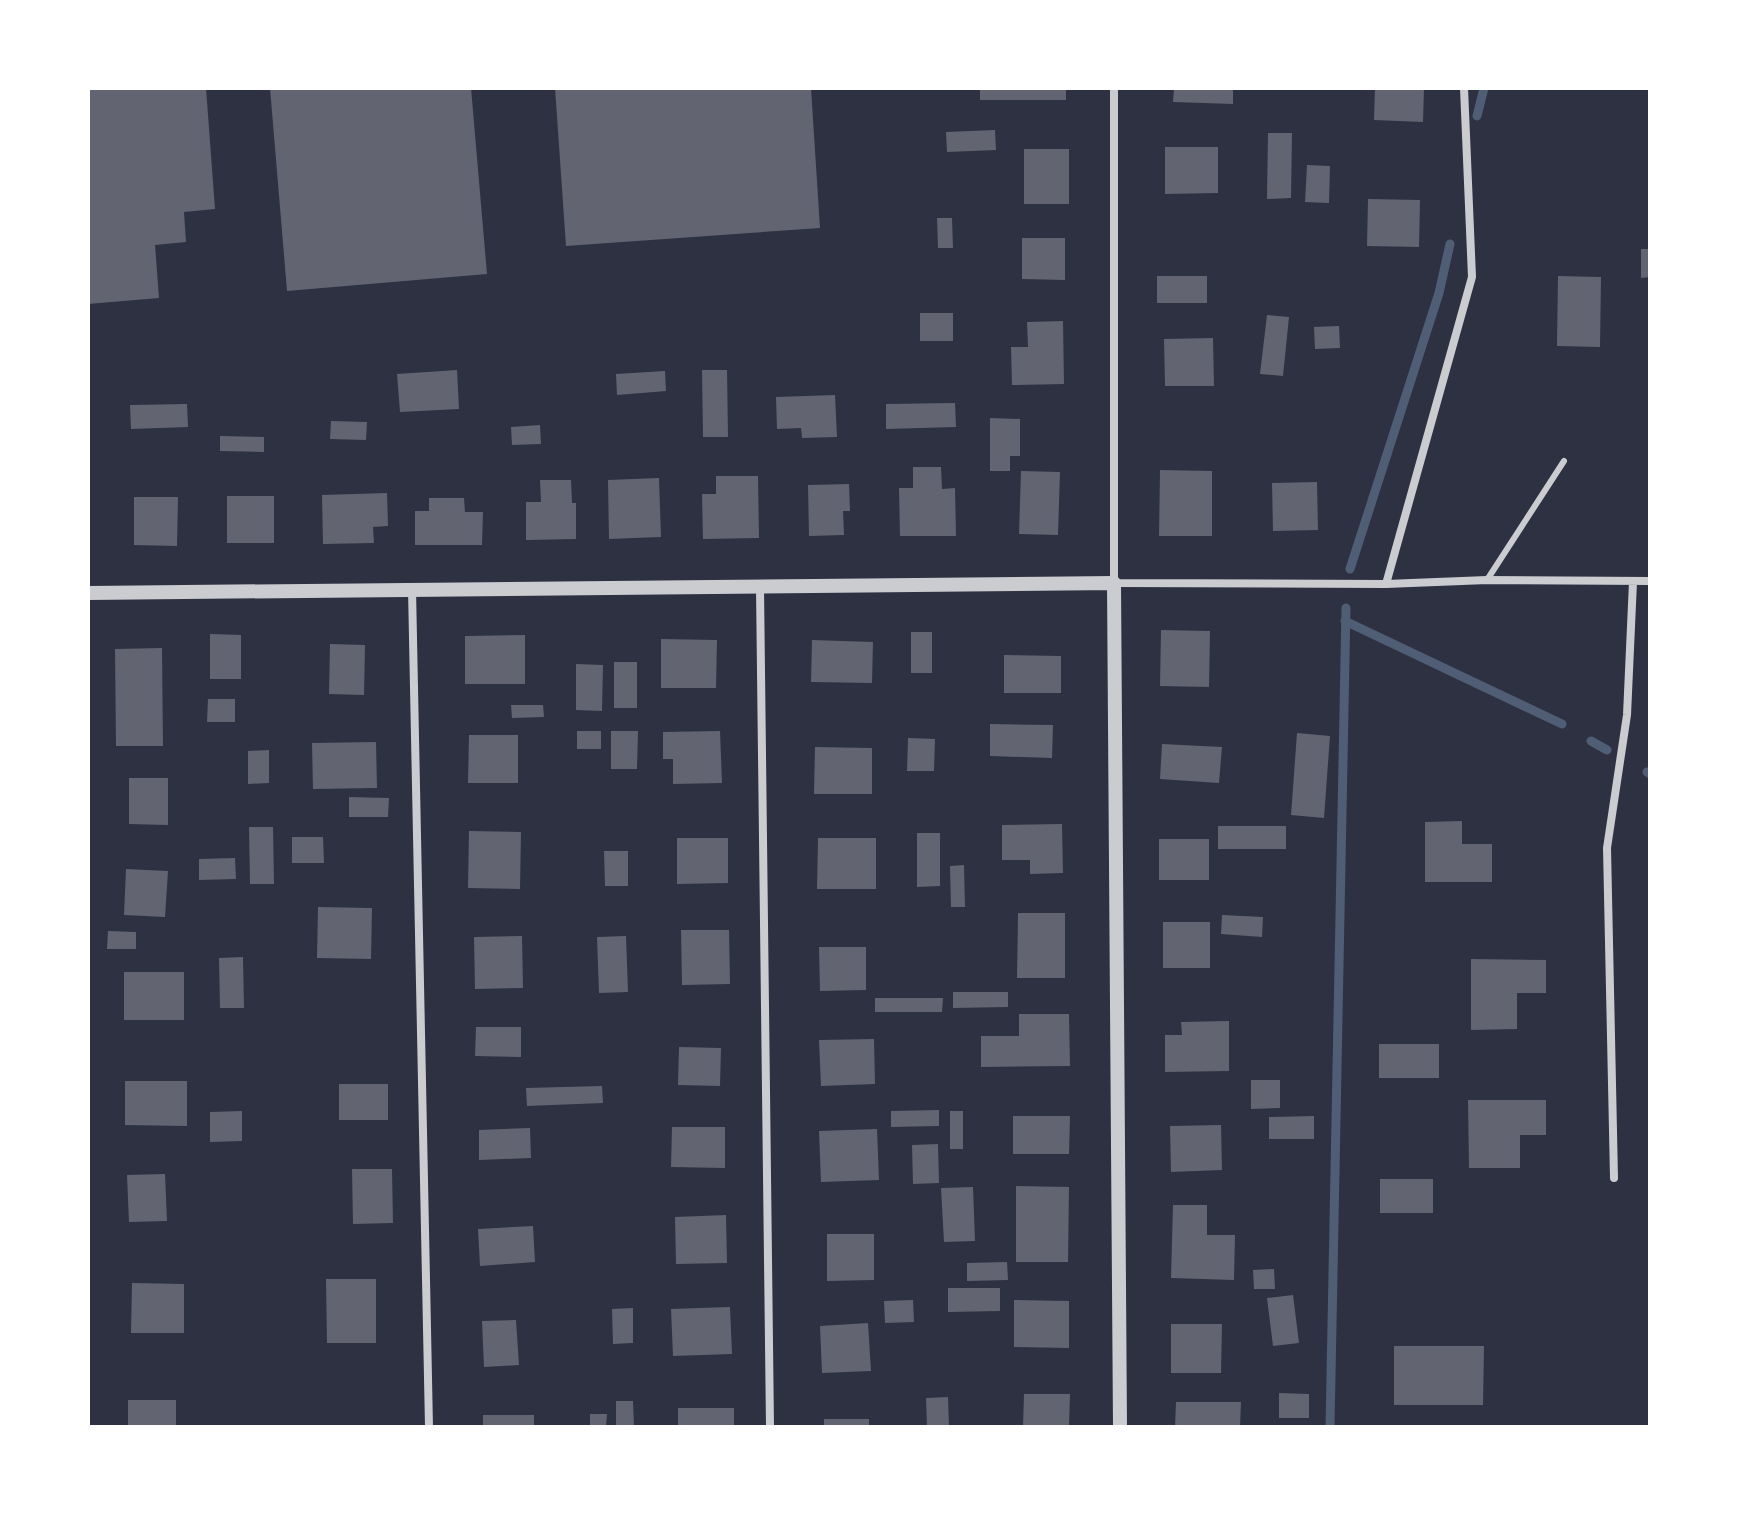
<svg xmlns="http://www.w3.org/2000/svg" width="1738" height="1515" font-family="Inter,sans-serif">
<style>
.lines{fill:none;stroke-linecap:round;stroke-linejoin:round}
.stream{stroke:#4f5d75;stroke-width:9}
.building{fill:#626471}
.service{stroke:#caccd0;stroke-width:6}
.minor{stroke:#caccd0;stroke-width:8}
.tertiary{stroke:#caccd0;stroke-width:14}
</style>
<rect width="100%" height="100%" fill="#2d3142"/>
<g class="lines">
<path class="stream" d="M1477 116 1484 88
M1350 569 1439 293 1450 244
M1345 621 1562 724
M1591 741 1607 750
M1647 772 1650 774
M1330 1427 1346 608"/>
</g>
<path class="building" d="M88 88H206L215 209 184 212 186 242 155 245 159 298 88 304Z
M270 88H471L487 274 287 291Z
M555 88H811L820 228 566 246Z
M980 88H1066V100H980Z
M1174 88H1233V104L1173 102Z
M1375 88H1424L1423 122 1374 120Z
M995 130 996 150 947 152 946 132Z
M1268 133H1292L1291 198 1267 199Z
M1165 147H1218V193L1165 194Z
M1024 149H1069V204H1024Z
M1307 165 1330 166 1329 203 1305 202Z
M1368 199 1420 200 1419 247 1367 246Z
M937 218H952L953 248H938Z
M1022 238H1065V280L1022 279Z
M1641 249H1650V277L1641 278Z
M1157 276H1207V303H1157Z
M1558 276 1601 277 1600 347 1557 346Z
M920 313H953V341H920Z
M1267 315 1289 317 1283 376 1260 374Z
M1063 321 1064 384 1012 385 1011 347H1028L1027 322Z
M1339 326 1340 348 1315 349 1314 327Z
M1213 338 1214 386H1165L1164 339Z
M457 370 459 409 400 412 397 374Z
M702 370H727L728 437H703Z
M665 371 666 391 617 395 616 374Z
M835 395 837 437 802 438 801 428 777 429 776 397Z
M955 403 956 427 886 429V404Z
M187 404 188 427 131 429 130 405Z
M990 418 1020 419V456H1010V471H990Z
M331 421 367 422 366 440 330 439Z
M540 425 541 444 512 445 511 427Z
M220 436 264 437V452L220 451Z
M913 467H941L942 489 955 488 956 536H900L899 488H913Z
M1160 470 1212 471V536H1159Z
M1021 471 1060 472 1058 535 1019 534Z
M716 476H758L759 538 703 539 702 494H716Z
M659 478 661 537 609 539 608 480Z
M540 480H571L572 503H576V539L526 540V502H541Z
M1317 482 1318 530 1273 531 1272 483Z
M849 484 850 511H843L844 535 809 536 808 485Z
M387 493 388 526 373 527 374 543 323 544 322 495Z
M227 496H274V543H227Z
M134 497H178L177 546 134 545Z
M429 498H464L465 512H483L482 545H415V511H429Z
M1161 630 1210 631 1209 687 1160 686Z
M911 632H932V673H911Z
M210 634 241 635V679H210Z
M525 635V684H465V636Z
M661 639 717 640 716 688H661Z
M812 640 873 642 872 683 811 682Z
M330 644 365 645 364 695 329 694Z
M162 648 163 746H116L115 649Z
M1004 655 1061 656V693H1004Z
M614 662H637V708H614Z
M576 664 603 665 602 711 576 710Z
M208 699H235V722H207Z
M511 705H543L544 717 512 718Z
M990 724 1053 725 1052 758 990 756Z
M577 731H601V749H577Z
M611 731H638L637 769H611Z
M720 731 722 783 673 784V759H663V732Z
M1297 733 1330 736 1324 818 1291 815Z
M469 735H518V783H468Z
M908 738 935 739 934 771H907Z
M376 742 377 788 313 789 312 743Z
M1162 744 1222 747 1219 783 1160 779Z
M815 747 872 748V794H814Z
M269 750V783L248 784V751Z
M129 778H168V825L129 824Z
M349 797 389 798 388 817H349Z
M1462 821V844H1492V882H1425V822Z
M1062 824 1063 873 1030 874V860H1002V825Z
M1218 826H1286V849H1218Z
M249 827H273L274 884H250Z
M469 831 521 832 520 889 468 888Z
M917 833H940V886L917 887Z
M292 837H323L324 863H292Z
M677 838H728V883L677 884Z
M818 838H876V889H817Z
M1159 839H1209V880H1159Z
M604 851H628V886H605Z
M235 858 236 879 199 880V859Z
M964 865 965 907H951L950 866Z
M126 869 168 871 165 917 124 915Z
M318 907 372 908 371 959 317 958Z
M1018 913H1065V978H1017Z
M1222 915 1263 917 1262 937 1221 934Z
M1163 922H1210V968H1163Z
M681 930H729L730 984 682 985Z
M108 931 136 932V949H107Z
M522 936 523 988 475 989 474 937Z
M626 936 628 992 599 993 597 937Z
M819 947H866V990L820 991Z
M243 957 244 1008H220L219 958Z
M1471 959 1546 960V993H1517V1029L1471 1030Z
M124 972H184V1020H124Z
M953 992H1008V1007L953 1008Z
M875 998H943L942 1012H875Z
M1019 1014H1069L1070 1066 981 1067V1036H1019Z
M1229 1021V1071L1165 1072V1035H1182L1181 1022Z
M476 1027H521V1057L475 1056Z
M874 1039 875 1084 821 1086 819 1040Z
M1379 1044H1439V1078H1379Z
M679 1047 721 1048 720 1086 678 1085Z
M1251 1080H1280V1108L1251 1109Z
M125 1081H187V1126L125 1125Z
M339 1084H388V1120H339Z
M602 1086 603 1103 527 1106 526 1088Z
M1468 1100H1546V1135H1520V1168H1469Z
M939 1110V1126L891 1127V1111Z
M242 1111V1141L210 1142V1112Z
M950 1111H963V1149H950Z
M1013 1116H1070L1069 1154H1013Z
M1314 1116V1139H1269V1117Z
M1221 1125 1222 1170 1171 1172 1170 1126Z
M672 1127H725V1168L671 1167Z
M530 1128 531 1158 479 1160V1130Z
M877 1129 879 1180 821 1182 819 1131Z
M938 1144 939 1183 913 1184 912 1145Z
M352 1169H392L393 1223 353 1224Z
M165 1174 167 1221 129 1222 127 1175Z
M1380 1179H1433V1213H1380Z
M1016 1186 1069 1187 1068 1262H1016Z
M973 1187 975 1241 944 1242 941 1188Z
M1173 1205H1207V1235H1235L1234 1280 1171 1278Z
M726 1215 727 1263 676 1264 675 1217Z
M533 1226 535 1262 480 1266 478 1229Z
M827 1234H874V1280L827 1281Z
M1007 1262 1008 1280 967 1281V1263Z
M1274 1269 1275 1289H1254L1253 1270Z
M326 1279H376V1343H327Z
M132 1283 184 1284V1333H131Z
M948 1288H1000V1311L948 1312Z
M1293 1295 1299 1343 1273 1346 1267 1298Z
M913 1300 914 1322 885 1323 884 1301Z
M1014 1300 1069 1301V1348L1014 1347Z
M730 1307 732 1354 673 1356 671 1309Z
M633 1308V1343L613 1344 612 1309Z
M516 1320 519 1365 484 1367 482 1321Z
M868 1323 871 1371 822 1373 820 1326Z
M1171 1324H1222L1221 1373H1171Z
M1394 1346H1484L1483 1405H1394Z
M1279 1393 1309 1394V1418H1279Z
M1024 1394H1070L1069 1427H1023Z
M948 1397 949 1427H927L926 1398Z
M128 1400H176V1427H128Z
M616 1401H633L634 1427H616Z
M1176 1402H1241L1240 1427H1175Z
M678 1408H734V1427H678Z
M590 1414H607L606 1427H590Z
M483 1415H534V1427H483Z
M824 1419H869V1427H824Z"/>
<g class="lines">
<path class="service" d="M1487 580 1564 461"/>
<path class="minor" d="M1114 88V583L1386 584 1487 580 1650 581
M1386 584 1472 277 1464 88
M760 587 770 1427
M412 589 429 1427
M1614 1178 1607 848 1627 715 1633 582"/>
<path class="tertiary" d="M88 593 1114 583 1120 1427"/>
</g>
<rect width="1738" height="1515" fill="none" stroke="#ffffff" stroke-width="180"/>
</svg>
